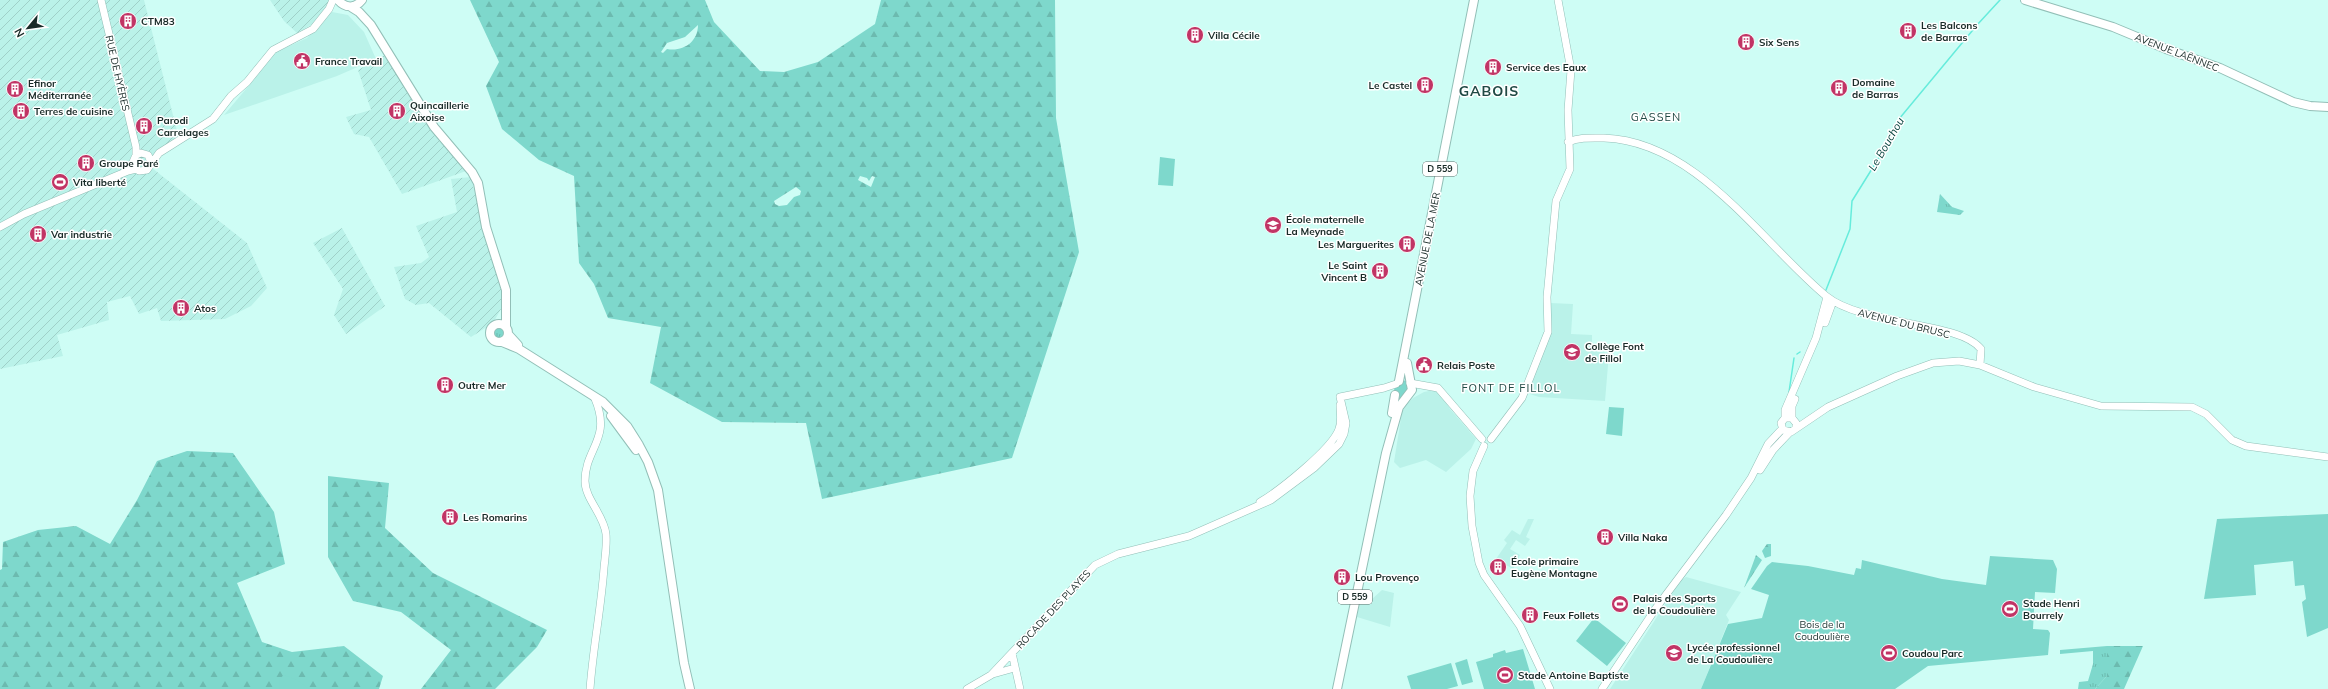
<svg xmlns="http://www.w3.org/2000/svg" width="2328" height="689" font-family="Mulish,sans-serif">
<style>
.built{fill:#baf2e9}
.industrial{fill:url(#industrial-furrows)}
.grass{fill:url(#grass-tufts)}
.forest{fill:url(#forest-firs);fill-rule:evenodd}
.park{fill:#7ed8cc}
.lines{fill:none;stroke-linecap:round;stroke-linejoin:round}
.stream{stroke:#66ecdc;stroke-width:1.5}
.tertiary-casing{stroke:#92bfb7;stroke-width:8}
.secondary-casing{stroke:#92bfb7;stroke-width:10}
.primary-casing{stroke:#92bfb7;stroke-width:10}
.tertiary{stroke:#fff;stroke-width:7}
.secondary{stroke:#fff;stroke-width:8}
.primary{stroke:#fff;stroke-width:8}
.labels{text-anchor:middle;stroke-width:3;stroke-linejoin:round;paint-order:stroke}
.shield{fill:#fff;stroke:#5e6b68;stroke-width:1}
.shield-label{font-size:9px;font-weight:bold;fill:#192b28}
.poi-label{font-size:10px;font-weight:bold;fill:#192b28;stroke:#fff;text-anchor:start}
.street-label{font-size:10px;fill:#192b28;stroke:#fff}
.park-label{font-size:10px;fill:#182f2c;stroke:#fff}
.neighbourhood-label{font-size:11px;letter-spacing:1px;fill:#204a45;stroke:#fff}
.water-label{font-size:11px;font-style:italic;fill:#003f39;stroke:#fff}
.district-label{font-size:14px;font-weight:bold;letter-spacing:1px;fill:#204a45;stroke:#fff}
</style>
<defs>
<pattern id="industrial-furrows" width="10" height="10" patternUnits="userSpaceOnUse"><rect width="10" height="10" fill="#baf2e9"/><path d="M-1 1l2-2M0 10L10 0M9 11l2-2" fill="none" stroke="#9fd0c8"/></pattern>
<pattern id="grass-tufts" width="24" height="20" patternUnits="userSpaceOnUse"><rect width="24" height="20" fill="#7ed8cc"/><path d="M3 7l-1-3M5 7V3M7 7l1-3M15 17l-1-3M17 17v-4M19 17l1-3" fill="none" stroke="#6cbaaf"/></pattern>
<pattern id="forest-firs" width="22" height="20" patternUnits="userSpaceOnUse"><rect width="22" height="20" fill="#7ed8cc"/><path d="M5 1l3.5 6h-7zM16 11l3.5 6h-7z" fill="#6cbaaf"/></pattern>
</defs>
<rect width="100%" height="100%" fill="#cefdf5"/>
<path class="built" d="M332 12 348 15 364 32 376 59 337 76 224 115 257 76 272 54 307 38Z
M1550 303 1573 304 1571 334 1592 335V351L1609 353 1605 401 1539 397 1530 394 1529 387 1552 328Z
M1434 390 1442 396 1450 409 1476 439 1471 449 1446 472 1426 460 1400 468 1394 462 1402 412 1406 405 1413 398 1424 392Z
M1528 519H1534L1526 537 1530 539 1525 546 1516 540 1510 549 1520 555 1513 569 1496 559 1507 543 1504 540 1512 530 1520 535Z
M1686 577 1741 592 1726 615 1729 620 1701 689H1610L1681 580Z
M1382 590 1394 593 1390 627 1357 617 1360 599 1371 600Z"/>
<path class="industrial" d="M0 0H144L180 143 156 160 152 168 247 243 267 288 251 306 225 319 161 321 157 308 139 314 130 296 107 302 109 320 57 335 63 356 0 369Z
M270 0H331L314 23 297 33 284 21Z
M387 54 435 136 466 171 402 194 369 137 354 134 346 117 371 110 358 70Z
M471 177 485 236 502 291 501 309 493 323 471 337 429 303 416 305 405 299 394 267 421 263 429 257 416 226 457 212 451 179Z
M342 228 385 306 346 334 334 315 343 289 313 243Z"/>
<path class="grass" d="M1940 194 1952 207 1964 211 1960 215 1937 212Z
M490 333a9 9 0 1 1 18 0a9 9 0 1 1-18 0Z
M1401 380 1407 381 1411 385 1402 399 1397 397 1394 389Z
M2107 646V676L2095 689H2078L2079 682 2088 681 2093 664V651L2060 654V650Z"/>
<path class="forest" d="M470 0H705L714 22 760 71 784 72 818 62 875 24 881 0H1055L1056 118 1079 252 1012 458 822 499 806 423 722 422 650 383 661 327 608 318 594 284 579 263 574 176 539 160 502 129 486 86 499 62ZM698 25C698 42 683 52 667 49L663 53 661 52 667 43 685 37ZM860 176 867 178 869 181 872 176 875 177 871 187 858 180ZM796 187 801 191 800 195 794 197 787 205 779 206 775 204 774 201Z
M187 451 233 453 274 512 285 564 237 583 262 642 292 652 344 646 383 676 379 689H0V570L2 569 3 542 38 530 76 526 110 544 137 500 157 461Z
M328 476 389 483 385 528 433 573 547 630 537 647 495 689H421L451 650 401 612 353 601 328 557Z
M1767 544H1771V556L1765 558 1762 551Z
M1756 555 1762 560 1744 588Z
M2107 646H2143L2124 689H2095L2107 676Z"/>
<path class="park" d="M1160 157 1175 159 1173 186 1158 185Z
M1609 407 1624 408 1622 436 1606 434Z
M2328 514V628L2307 637 2302 602 2306 599 2304 585 2295 586 2293 561 2254 565 2256 595 2204 599 2217 519Z
M1990 556 2053 560 2057 569 2055 593 2035 592 2033 629 2048 630 2050 633 2048 655 1928 666 1895 689H1701L1728 624 1762 618 1769 595 1751 589 1767 566 1772 562 1808 566 1854 575 1856 568 1861 569 1862 560 1942 579 1986 585Z
M1594 618 1626 643 1607 666 1576 641Z
M1523 649 1535 689H1484L1476 662 1493 657V654L1505 650 1506 653Z
M1467 659 1473 682 1462 685 1455 663Z
M1451 663 1458 686 1447 689H1411L1407 676Z
M284 675 297 680 309 689H280L279 679Z"/>
<g class="lines">
<path class="stream" d="M1826 290 1850 229 1852 201 1880 156 1899 119 1977 25 2000 0
M1797 354 1800 352
M1789 392 1794 358"/>
<g class="tertiary-casing">
<path id="tertiary" d="M101 0 136 147V155
M1568 142C1580 137 1592 138 1604 138 1697 141 1761 242 1826 296 1863 326 1959 321 1981 349L1980 365
M151 162 148 155 141 153 136 155 133 162 134 167 139 171 147 170 159 153 213 119 231 96 247 82 273 50 313 29 329 9 333 0
M0 227 24 214 128 171 136 169
M1825 323 1833 301
M1410 383 1438 388 1482 439
M1340 397 1384 388 1396 384
M1785 418V410L1816 338 1827 297
M1792 418V406L1795 399
M1796 427V423L1792 418H1785L1781 423 1783 430 1791 432 1828 407 1897 376 1933 363 1959 361 1980 365 2034 387 2101 406 2192 407 2206 414 2232 440 2246 446 2328 457
M1491 439 1522 398 1548 332 1547 297 1556 201 1570 169 1568 110 1571 70 1558 0
M1484 446 1473 471 1470 496 1472 526 1479 563 1484 575 1520 626 1550 689
M1760 470 1773 450 1789 433
M1260 502C1279 491 1332 449 1339 429 1342 421 1340 413 1340 405
M1012 653 1020 689
M993 674 1011 669
M590 689C593 648 601 609 604 568 605 557 607 545 606 534 604 515 585 499 585 481 585 448 612 439 595 399
M967 689 991 675 1095 565 1118 554 1189 536 1271 500 1314 468 1339 444 1344 434 1346 423 1340 397
M1602 689 1656 608 1726 515 1751 478 1768 444 1782 429"/>
</g>
<g class="secondary-casing">
<path id="secondary" d="M338 0C345 8 355 9 362 0
M2025 0 2113 27 2166 49 2220 68 2293 102 2310 106 2328 107
M351 7 359 12 371 25 434 127 472 172 478 183 486 227 506 290V326
M490 333a9 9 0 1 1 18 0a9 9 0 1 1-18 0Z
M508 334 518 345
M502 342 519 349 603 402 627 426 639 445 648 462 658 490 684 663 690 689
M611 416 636 450"/>
</g>
<g class="primary-casing">
<path id="primary" d="M1399 381 1474 0
M1392 413 1395 395
M1337 689 1386 453 1399 407 1412 390 1407 363"/>
</g>
<use href="#tertiary" class="tertiary"/>
<use href="#secondary" class="secondary"/>
<use href="#primary" class="primary"/>
</g>
<defs>
<g id="building-disc" transform="scale(0.9)"><circle r="9.5" fill="#c13465" stroke="#fff"/><path d="M-4-6H4V6H1V3H-1V6H-4ZM-2.5-4.3h1.7v1.8h-1.7ZM.8-4.3h1.7v1.8H.8ZM-2.5-1h1.7V.8h-1.7ZM.8-1h1.7V.8H.8Z" fill="#fff"/></g>
<g id="civic-disc" transform="scale(0.9)"><circle r="9.5" fill="#c13465" stroke="#fff"/><path d="M-.6-6.5H3V-4.5H.6V-3L4-1V1h2V6H-6V1h2V-1L-.6-3ZM-1.2 2.5V6h2.4V2.5Z" fill="#fff"/></g>
<g id="stadium-disc" transform="scale(0.9)"><circle r="9.5" fill="#c13465" stroke="#fff"/><path d="M0-5a6.5 5 0 1 0 0 10a6.5 5 0 1 0 0-10ZM-3.5-1.8h7v3.6h-7Z" fill="#fff"/></g>
<g id="school-disc" transform="scale(0.9)"><circle r="9.5" fill="#c13465" stroke="#fff"/><path d="M0-5L7-2L0 1L-7-2ZM-4 1L0 2.5L4 1V4Q0 6-4 4Z" fill="#fff"/></g>
</defs>
<g fill-rule="evenodd">
<use href="#building-disc" x="128" y="21"/>
<use href="#building-disc" x="1908" y="31"/>
<use href="#building-disc" x="1195" y="35"/>
<use href="#building-disc" x="1746" y="42"/>
<use href="#civic-disc" x="302" y="61"/>
<use href="#building-disc" x="1493" y="67"/>
<use href="#building-disc" x="1425" y="85"/>
<use href="#building-disc" x="1839" y="88"/>
<use href="#building-disc" x="15" y="89"/>
<use href="#building-disc" x="21" y="111"/>
<use href="#building-disc" x="397" y="111"/>
<use href="#building-disc" x="144" y="126"/>
<use href="#building-disc" x="86" y="163"/>
<use href="#stadium-disc" x="60" y="182"/>
<use href="#school-disc" x="1273" y="225"/>
<use href="#building-disc" x="38" y="234"/>
<use href="#building-disc" x="1407" y="244"/>
<use href="#building-disc" x="1380" y="271"/>
<use href="#building-disc" x="181" y="308"/>
<use href="#school-disc" x="1572" y="352"/>
<use href="#civic-disc" x="1424" y="365"/>
<use href="#building-disc" x="445" y="385"/>
<use href="#building-disc" x="450" y="517"/>
<use href="#building-disc" x="1605" y="537"/>
<use href="#building-disc" x="1498" y="567"/>
<use href="#building-disc" x="1342" y="577"/>
<use href="#stadium-disc" x="1620" y="604"/>
<use href="#stadium-disc" x="2010" y="609"/>
<use href="#building-disc" x="1530" y="615"/>
<use href="#school-disc" x="1674" y="653"/>
<use href="#stadium-disc" x="1889" y="653"/>
<use href="#stadium-disc" x="1505" y="675"/>
</g>
<g class="labels">
<g class="shield">
<rect x="1423" y="162" width="34" height="14" rx="3"/>
<rect x="1338" y="590" width="34" height="14" rx="3"/>
</g>
<g class="shield-label">
<text x="1440" y="172">D 559</text>
<text x="1355" y="600">D 559</text>
</g>
<g class="poi-label">
<text x="141" y="25">CTM83</text>
<text x="1921" y="29">Les Balcons<tspan x="1921" dy="12">de Barras</tspan></text>
<text x="1208" y="39">Villa Cécile</text>
<text x="1759" y="46">Six Sens</text>
<text x="315" y="65">France Travail</text>
<text x="1506" y="71">Service des Eaux</text>
<text x="1852" y="86">Domaine<tspan x="1852" dy="12">de Barras</tspan></text>
<text x="28" y="87">Efinor<tspan x="28" dy="12">Méditerranée</tspan></text>
<text x="1412" y="89" text-anchor="end">Le Castel</text>
<text x="410" y="109">Quincaillerie<tspan x="410" dy="12">Aixoise</tspan></text>
<text x="34" y="115">Terres de cuisine</text>
<text x="157" y="124">Parodi<tspan x="157" dy="12">Carrelages</tspan></text>
<text x="99" y="167">Groupe Paré</text>
<text x="73" y="186">Vita liberté</text>
<text x="1286" y="223">École maternelle<tspan x="1286" dy="12">La Meynade</tspan></text>
<text x="51" y="238">Var industrie</text>
<text x="1394" y="248" text-anchor="end">Les Marguerites</text>
<text x="1367" y="269" text-anchor="end">Le Saint<tspan x="1367" dy="12">Vincent B</tspan></text>
<text x="194" y="312">Atos</text>
<text x="1585" y="350">Collège Font<tspan x="1585" dy="12">de Fillol</tspan></text>
<text x="1437" y="369">Relais Poste</text>
<text x="458" y="389">Outre Mer</text>
<text x="463" y="521">Les Romarins</text>
<text x="1618" y="541">Villa Naka</text>
<text x="1511" y="565">École primaire<tspan x="1511" dy="12">Eugène Montagne</tspan></text>
<text x="1355" y="581">Lou Provenço</text>
<text x="1633" y="602">Palais des Sports<tspan x="1633" dy="12">de la Coudoulière</tspan></text>
<text x="2023" y="607">Stade Henri<tspan x="2023" dy="12">Bourrely</tspan></text>
<text x="1543" y="619">Feux Follets</text>
<text x="1687" y="651">Lycée professionnel<tspan x="1687" dy="12">de La Coudoulière</tspan></text>
<text x="1902" y="657">Coudou Parc</text>
<text x="1518" y="679">Stade Antoine Baptiste</text>
</g>
<g class="street-label">
<text transform="translate(2177 52) rotate(21)" y="4">AVENUE LAËNNEC</text>
<text transform="translate(118 73) rotate(77)" y="4">RUE DE HYÈRES</text>
<text transform="translate(1427 239) rotate(-79)" y="4">AVENUE DE LA MER</text>
<text transform="translate(1904 323) rotate(14)" y="4">AVENUE DU BRUSC</text>
<text transform="translate(1053 609) rotate(-47)" y="4">ROCADE DES PLAYES</text>
</g>
<g class="park-label">
<text x="1822" y="628">Bois de la<tspan x="1822" dy="12">Coudoulière</tspan></text>
</g>
<g class="neighbourhood-label">
<text x="1656" y="121">GASSEN</text>
<text x="1511" y="392">FONT DE FILLOL</text>
</g>
<g class="water-label">
<text transform="translate(1886 144) rotate(-60)" y="4">Le Bouchou</text>
</g>
<g class="district-label">
<text x="1489" y="96">GABOIS</text>
</g>
</g>
<g transform="translate(28 28) rotate(241)" stroke="#ffffff" stroke-width="3" paint-order="stroke">
<path d="M0-3L7 15L0 10L-7 15Z" fill="#192b28"/>
<text y="-6" font-size="11" font-weight="bold" text-anchor="middle" fill="#192b28">N</text>
</g>
</svg>
